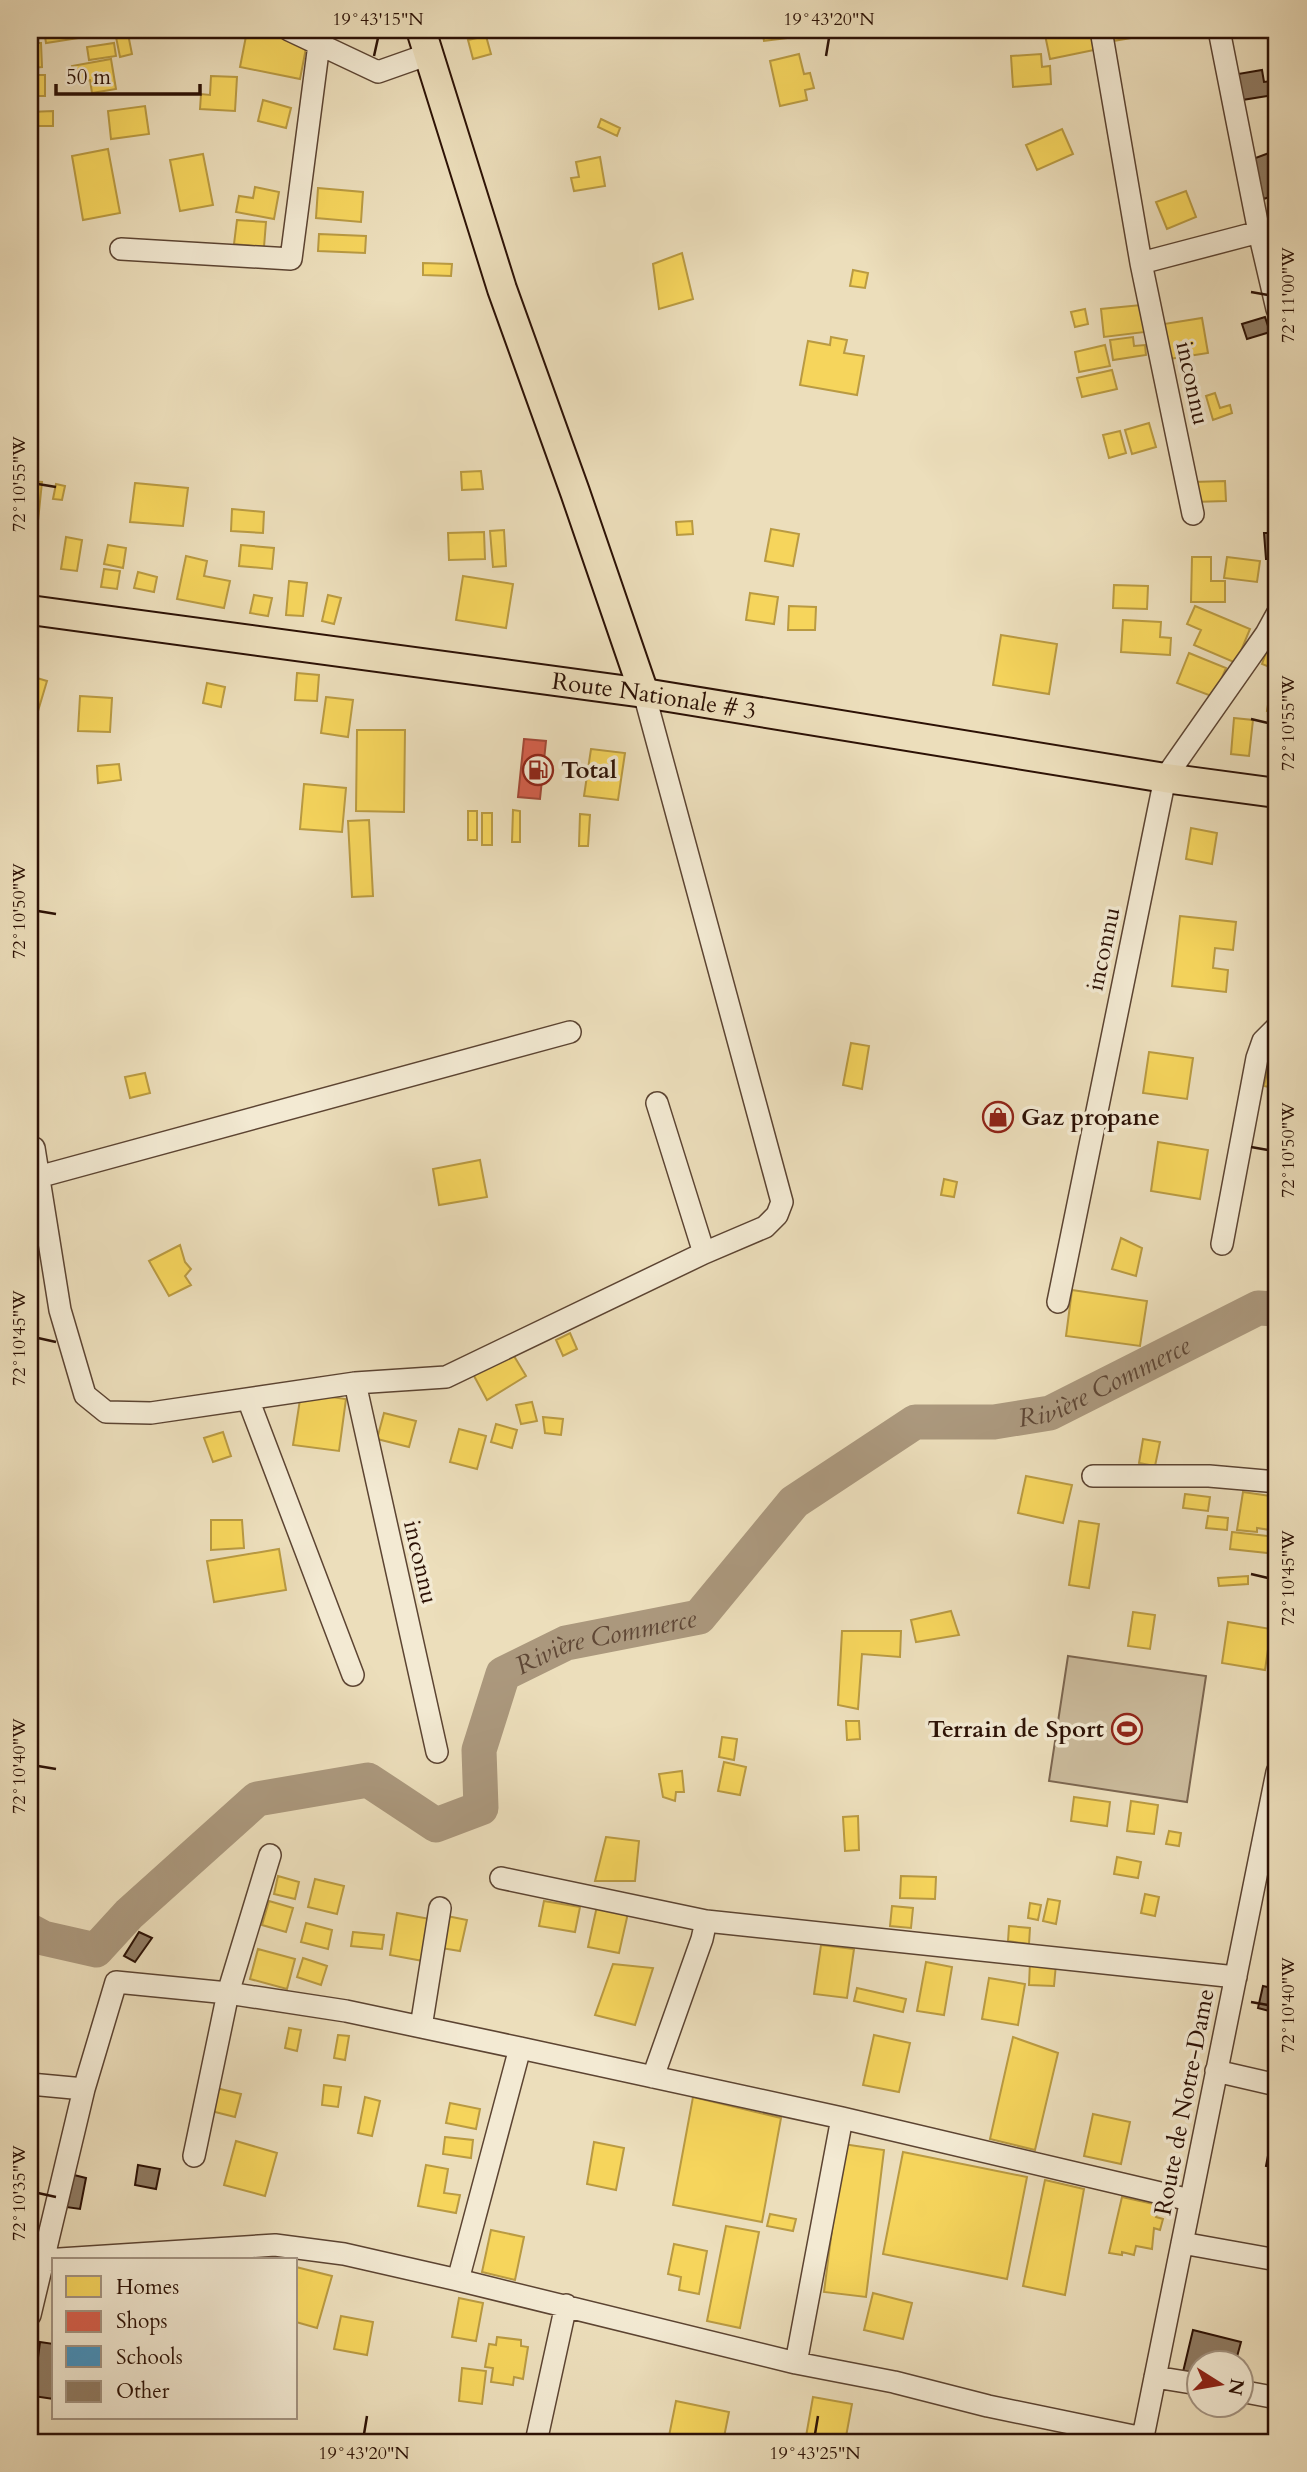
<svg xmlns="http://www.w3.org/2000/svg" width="1307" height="2472" font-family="Cardo,serif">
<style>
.green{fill:#cbbb9c;stroke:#7c6650;stroke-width:2}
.homes{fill:#f6d55c;stroke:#b99a42;stroke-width:2}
.shops{fill:#d6604d;stroke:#a34837;stroke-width:2}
.schools{fill:#4393c3;stroke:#3c6c8a;stroke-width:2}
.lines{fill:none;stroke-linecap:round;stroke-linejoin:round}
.river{stroke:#ab987d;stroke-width:35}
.building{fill:#907c64;stroke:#2c1105;stroke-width:2}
.minor-casing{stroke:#5c4432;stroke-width:24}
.major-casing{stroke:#2c1105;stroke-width:32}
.minor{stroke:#f3ead3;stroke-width:21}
.major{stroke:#ecdebb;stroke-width:28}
.ticks{fill:none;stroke:#2c1105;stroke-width:2.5}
.labels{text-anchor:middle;stroke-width:7;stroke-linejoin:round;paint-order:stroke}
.street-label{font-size:24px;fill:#2c1105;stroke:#f3ead3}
.poi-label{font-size:24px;font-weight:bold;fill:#2c1105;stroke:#f3ead3;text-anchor:start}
.water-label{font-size:26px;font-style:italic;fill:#5f4735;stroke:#f3ead3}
.neatline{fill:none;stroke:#2c1105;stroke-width:2.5}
.ticks-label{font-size:18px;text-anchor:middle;fill:#2c1105}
</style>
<rect width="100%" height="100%" fill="#ecdebb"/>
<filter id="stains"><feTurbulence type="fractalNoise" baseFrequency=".00286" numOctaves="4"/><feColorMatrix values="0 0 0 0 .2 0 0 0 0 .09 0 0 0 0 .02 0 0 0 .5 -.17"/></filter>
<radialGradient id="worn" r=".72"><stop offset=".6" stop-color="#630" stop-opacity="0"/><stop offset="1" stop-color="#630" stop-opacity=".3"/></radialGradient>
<path class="green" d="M1068 1656 1206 1676 1187 1802 1049 1781Z"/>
<path class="homes" d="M44 30H78L79 38 46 43Z
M762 30H828L829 33 764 41Z
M1044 30H1090L1094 50 1050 59Z
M1111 30H1148L1149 35 1113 41Z
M247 31 307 43 300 79 240 67Z
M128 34 132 54 120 57 116 37Z
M486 36 491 54 473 59 468 40Z
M30 43H41L42 67 30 68Z
M114 43 116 56 89 60 87 47Z
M799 54 804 74 810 73 814 88 805 90 807 100 780 106 770 61Z
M1041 54 1042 67 1050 66 1051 84 1013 87 1011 56Z
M111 59 116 89 92 93 90 80 75 82 72 66Z
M30 75H45V96H30Z
M211 76 237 77 235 111 200 109 201 94 210 95Z
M263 100 291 108 286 128 258 121Z
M145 106 149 134 111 139 108 111Z
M53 111V126H30V112Z
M601 119 620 128 617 136 598 127Z
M1062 129 1073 154 1037 170 1026 145Z
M108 149 120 213 83 220 72 156Z
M203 154 213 205 180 211 170 160Z
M600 157 605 186 574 191 571 178 579 177 576 162Z
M255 187 279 192 274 219 236 212 239 196 253 198Z
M318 188 363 192 361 222 316 218Z
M1186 191 1196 217 1167 229 1156 202Z
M237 220 266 222 264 247 234 244Z
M319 234 366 236 365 253 318 251Z
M682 253 693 299 659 309 653 264Z
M423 263 452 264 451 276 423 275Z
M853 270 868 273 865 288 850 286Z
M1141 305 1145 332 1104 337 1101 309Z
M1085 309 1088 324 1075 327 1071 312Z
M1202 318 1208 353 1169 359 1164 324Z
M831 337 847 340 844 353 864 356 857 395 800 385 808 341 830 345Z
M1133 337 1134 346 1145 345 1146 355 1113 360 1110 340Z
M1105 345 1110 366 1079 372 1075 352Z
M1112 370 1117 389 1082 397 1077 378Z
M1215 393 1220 408 1230 405 1232 413 1213 420 1206 396Z
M1149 423 1156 447 1132 454 1125 430Z
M1120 431 1126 453 1109 458 1103 435Z
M481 471 483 489 462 490 461 472Z
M30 481 42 482 38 521 30 520Z
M1225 481 1226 501 1194 502 1193 482Z
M135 483 188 488 183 526 130 522Z
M56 484 65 486 62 500 53 499Z
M232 509 264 512 263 533 231 531Z
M692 521 693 534 677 535 676 522Z
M771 529 799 534 793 566 765 561Z
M504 530 506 566 493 567 490 531Z
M484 532 485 559 449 560 448 533Z
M66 537 82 540 77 571 61 569Z
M108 545 126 548 123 568 104 564Z
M241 545 274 548 272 569 239 566Z
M186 556 207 561 204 576 230 581 224 608 177 599Z
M1192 557H1211V581H1225V602H1191Z
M1227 557 1260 561 1257 582 1224 578Z
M104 569 120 571 117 589 101 587Z
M138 572 157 577 154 592 134 588Z
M463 576 513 584 506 628 456 620Z
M289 581 307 583 303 616 286 615Z
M1114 585 1148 586 1147 609 1113 608Z
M750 593 778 597 774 624 746 620Z
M254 595 272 598 268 616 250 613Z
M328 595 341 598 334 624 322 621Z
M789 606 816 607 815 630H788Z
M1195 606 1250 629 1236 663 1194 645 1201 630 1187 624Z
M1123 620 1161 622 1160 637 1171 638 1170 655 1121 652Z
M1001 635 1057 644 1049 694 993 685Z
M1269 644 1277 647V670L1262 664Z
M1189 653 1226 668 1214 697 1177 683Z
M297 673 319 675 317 701 295 700Z
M30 676 47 681 38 711 30 709Z
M1272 680 1277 681V713L1267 711Z
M207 683 225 687 221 707 203 703Z
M80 696 112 698 110 732 78 731Z
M326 697 353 700 348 737 321 733Z
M1234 718 1253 720 1249 756 1231 754Z
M357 730H405L404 812 356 811Z
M591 749 625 753 618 800 584 796Z
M119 764 121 780 98 783 97 766Z
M304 784 346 788 342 832 300 829Z
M513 810 520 811V842H512Z
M468 811H477V840H468Z
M482 813H492V845H482Z
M580 814 590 815 588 846H579Z
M369 820 373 896 352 897 348 821Z
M1191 828 1217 833 1212 864 1186 859Z
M1180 916 1236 922 1233 950 1215 948 1213 968 1228 970 1226 992 1172 986Z
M851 1043 869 1046 862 1089 843 1085Z
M1149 1052 1193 1058 1187 1099 1143 1093Z
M1271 1054 1277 1056V1089L1264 1086Z
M145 1073 150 1093 130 1098 125 1077Z
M1158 1142 1208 1150 1200 1199 1151 1191Z
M480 1160 487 1197 439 1205 433 1169Z
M944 1179 957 1182 954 1197 941 1195Z
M1121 1238 1142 1248 1136 1276 1112 1269Z
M180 1245 185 1262 191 1269 185 1276 191 1285 169 1296 149 1261Z
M1072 1290 1147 1301 1140 1346 1066 1336Z
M570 1333 577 1349 563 1356 556 1340Z
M511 1351 526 1376 487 1400 473 1374Z
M301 1393 346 1399 339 1451 293 1445Z
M532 1402 537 1421 521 1424 516 1405Z
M384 1413 416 1421 409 1447 377 1439Z
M543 1417 563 1419 561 1435 545 1433Z
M496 1424 517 1430 512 1448 491 1442Z
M459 1429 486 1436 477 1469 450 1462Z
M223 1432 231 1456 213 1462 204 1438Z
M1143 1439 1160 1442 1155 1466 1139 1463Z
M1026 1476 1072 1485 1063 1523 1018 1513Z
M1243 1492 1277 1497V1524L1271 1523 1270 1530 1257 1528V1532L1237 1530Z
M1185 1494 1210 1497 1208 1511 1183 1508Z
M1208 1516 1228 1518 1227 1530 1206 1528Z
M211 1520H242L244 1548 211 1550Z
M1079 1521 1099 1524 1089 1588 1069 1585Z
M1232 1532 1277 1537V1554L1230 1549Z
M279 1549 286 1590 214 1602 207 1561Z
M1248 1576V1584L1219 1586 1218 1578Z
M951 1611 959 1635 916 1642 911 1620Z
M1133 1612 1155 1615 1150 1649 1128 1646Z
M1228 1622 1271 1629 1265 1670 1222 1663Z
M842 1631H901L900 1657 862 1654 858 1709 838 1705Z
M846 1721H859L860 1739 847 1740Z
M722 1737 737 1739 734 1760 719 1757Z
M724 1762 746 1767 740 1795 718 1791Z
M682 1771 684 1792H676L675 1801 663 1797 659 1774Z
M1074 1797 1110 1802 1107 1826 1071 1821Z
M1131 1801 1158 1805 1154 1834 1127 1831Z
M858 1816 859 1850 845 1851 843 1817Z
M1169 1831 1181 1833 1179 1846 1166 1844Z
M606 1837 639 1841 635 1881H595Z
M1117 1857 1141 1862 1138 1878 1114 1874Z
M278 1876 299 1882 295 1899 274 1894Z
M901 1876 936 1877 935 1899 900 1898Z
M315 1879 344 1886 337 1914 308 1907Z
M1145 1894 1159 1897 1155 1916 1141 1913Z
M1048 1899 1060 1901 1056 1924 1043 1921Z
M269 1901 293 1908 286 1932 262 1925Z
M544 1901 580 1907 575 1932 539 1926Z
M1030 1903 1041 1905 1038 1920 1028 1918Z
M597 1906 628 1913 619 1953 588 1947Z
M892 1906 913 1908 911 1928 890 1926Z
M397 1913 430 1919 423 1961 390 1955Z
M447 1916 467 1920 460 1951 441 1948Z
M306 1923 332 1930 328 1949 301 1942Z
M1009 1926 1030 1928 1029 1944 1008 1941Z
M353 1932 384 1935 382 1949 351 1946Z
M821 1945 854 1949 847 1998 814 1994Z
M258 1949 295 1959 287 1989 250 1979Z
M303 1958 327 1966 321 1985 297 1977Z
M926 1962 952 1967 944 2015 917 2011Z
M1030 1962 1056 1964 1054 1986 1029 1985Z
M613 1964 653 1968 635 2025 595 2015Z
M989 1978 1025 1984 1018 2025 982 2019Z
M857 1988 906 1999 903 2012 854 2001Z
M289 2028 301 2030 297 2051 285 2048Z
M338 2035 349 2036 345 2060 334 2058Z
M874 2035 910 2043 899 2092 863 2085Z
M1013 2037 1058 2053 1035 2150 990 2139Z
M324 2085 341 2087 338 2107 322 2105Z
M216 2088 241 2094 235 2117 211 2111Z
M365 2097 380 2101 372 2136 358 2133Z
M693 2097 781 2118 762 2222 673 2205Z
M450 2103 480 2109 476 2129 446 2123Z
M1093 2114 1130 2122 1121 2164 1084 2156Z
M445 2137 473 2140 471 2158 443 2154Z
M236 2141 277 2153 265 2196 224 2185Z
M594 2142 624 2148 616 2190 587 2184Z
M843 2144 884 2150 866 2297 824 2292Z
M903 2152 1027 2177 1007 2279 883 2254Z
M426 2165 448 2169 444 2193 460 2195 456 2213 418 2206Z
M1045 2180 1084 2189 1065 2295 1023 2286Z
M1122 2197 1158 2205 1156 2217 1163 2219 1160 2230 1154 2228 1152 2249 1136 2246 1134 2255 1122 2252V2255L1109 2253Z
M770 2214 796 2219 793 2231 767 2226Z
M726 2226 759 2232 740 2328 707 2321Z
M491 2230 524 2237 515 2280 482 2272Z
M674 2244 707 2251 699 2294 679 2290 681 2277 668 2274Z
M296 2267 332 2276 317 2328 296 2322Z
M873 2293 912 2303 903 2339 864 2330Z
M459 2298 483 2303 476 2341 452 2337Z
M341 2316 373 2322 367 2355 334 2349Z
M497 2337 521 2340V2346L528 2347 523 2379 514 2377 513 2385 491 2382 493 2368 485 2367 489 2344 496 2345Z
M462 2368 486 2371 482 2404 459 2401Z
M813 2397 852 2404 845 2442H805Z
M676 2401 729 2412 723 2442 668 2441Z
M1048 2434 1082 2440V2442H1046Z"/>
<path class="shops" d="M524 739 546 741 540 799 518 797Z"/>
<path class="schools" d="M1272 1407H1277V1460H1269Z"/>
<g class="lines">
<path class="river" id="s1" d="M30 1931 43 1938 96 1950 129 1914 257 1799 368 1780 436 1825 481 1808 479 1750 503 1674 566 1643 699 1617 794 1502 915 1422H994L1050 1413 1258 1308 1277 1309"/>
</g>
<path class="building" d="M1262 70 1264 82 1272 81 1274 95 1242 100 1238 74Z
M1277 150V194L1264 199 1250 160Z
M1265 317 1270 332 1247 339 1242 324Z
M1264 533H1277V559H1266Z
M139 1932 152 1938 135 1962 124 1956Z
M1263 1986 1277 1989V2013L1258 2008Z
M1272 2135 1277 2136V2168L1266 2166Z
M138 2165 160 2169 156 2189 135 2185Z
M74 2175 86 2178 80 2209 66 2207Z
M1193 2330 1241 2342 1235 2364H1198V2376L1183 2372Z
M40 2342 54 2344V2399L33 2396Z
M1276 2405H1277V2438L1269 2437Z"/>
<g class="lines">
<g class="minor-casing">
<path id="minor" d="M289 30 378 72 429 54
M1101 30 1141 263 1193 514
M1219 30 1259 232 1277 309
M121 249 291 259 319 44
M1141 263 1259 232
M657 1103 704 1253
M34 1148 60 1310 85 1395 106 1412 151 1413 355 1383 446 1377 704 1253 765 1227 777 1215 782 1202 644 693
M38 1177 570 1032
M1222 1244 1257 1058 1263 1041 1277 1027
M1058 1302 1165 778 1266 634 1277 614
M355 1383 437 1752
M248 1399 353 1675
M1093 1476H1209L1277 1482
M501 1878 706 1921
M421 2027 440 1908
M520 2048 458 2280 796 2363 894 2382 988 2406 1143 2438
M1216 2071 1277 2085
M653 2077 702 1939 706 1921 1236 1977
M30 2084 84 2089
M194 2156 228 1993 346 2011 520 2048 842 2118 1190 2200
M1182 2243 1277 2260
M44 2260 275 2245 344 2254 458 2280
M30 2315 84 2089 116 1982 228 1993 270 1855
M796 2363 842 2118
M1155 2377 1198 2384
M1240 2391 1277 2398
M536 2442 566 2305
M1142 2442 1277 1772"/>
</g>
<g class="major-casing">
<g id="major">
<path d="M421 30 502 289 575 492 644 693"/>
<path id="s2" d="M30 610 644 693 1165 778 1277 793"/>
</g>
</g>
<use href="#minor" class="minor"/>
<use href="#major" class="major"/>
</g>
<path class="ticks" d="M374 56 378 38M826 56 829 38M1251 292 1268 295M38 484 56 487M1251 719 1268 723M38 911 56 914M1251 1147 1268 1150M38 1338 56 1342M1251 1574 1268 1578M38 1766 56 1769M1251 2002 1268 2005M38 2193 56 2197M364 2434 367 2416M815 2434 818 2416"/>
<defs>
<g id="fuel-ring" transform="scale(1.575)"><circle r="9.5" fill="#f3ead3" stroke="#8f2418" stroke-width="1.5"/><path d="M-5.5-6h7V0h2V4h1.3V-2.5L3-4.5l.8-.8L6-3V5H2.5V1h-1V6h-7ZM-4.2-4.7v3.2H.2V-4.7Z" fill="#8f2418"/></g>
<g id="shop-ring" transform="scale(1.575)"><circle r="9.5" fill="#f3ead3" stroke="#8f2418" stroke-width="1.5"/><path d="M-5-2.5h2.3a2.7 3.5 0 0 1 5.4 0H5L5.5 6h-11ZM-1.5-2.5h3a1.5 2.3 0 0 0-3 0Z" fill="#8f2418"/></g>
<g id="stadium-ring" transform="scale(1.575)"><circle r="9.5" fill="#f3ead3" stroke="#8f2418" stroke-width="1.5"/><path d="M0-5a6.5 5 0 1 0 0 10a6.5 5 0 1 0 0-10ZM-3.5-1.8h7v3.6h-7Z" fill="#8f2418"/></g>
</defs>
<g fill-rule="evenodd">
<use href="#fuel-ring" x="538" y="770"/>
<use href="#shop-ring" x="998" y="1117"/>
<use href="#stadium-ring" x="1127" y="1729"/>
</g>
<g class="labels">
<g class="street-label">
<text transform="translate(1193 383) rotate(78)" y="8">inconnu</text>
<text dy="8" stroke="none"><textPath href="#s2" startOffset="630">Route Nationale # 3</textPath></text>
<text transform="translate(1103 949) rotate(-78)" y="8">inconnu</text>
<text transform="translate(421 1562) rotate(77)" y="8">inconnu</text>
<text transform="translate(1184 2102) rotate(-79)" y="8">Route de Notre-Dame</text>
</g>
<g class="poi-label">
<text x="561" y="778">Total</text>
<text x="1021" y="1125">Gaz propane</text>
<text x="1104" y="1737" text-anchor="end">Terrain de Sport</text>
</g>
<g class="water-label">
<text dy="9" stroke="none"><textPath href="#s1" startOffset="1367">Rivière Commerce</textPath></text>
<text dy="9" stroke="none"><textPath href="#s1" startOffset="779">Rivière Commerce</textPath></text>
</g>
</g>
<rect width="1307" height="2472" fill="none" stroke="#ecdebb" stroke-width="77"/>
<rect x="52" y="2258" width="245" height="161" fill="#f3ead3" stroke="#a39381" stroke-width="2"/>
<rect x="66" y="2276" width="35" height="21" fill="#f6d55c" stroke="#a39381" stroke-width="2"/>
<text x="116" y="2294" font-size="21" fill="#2c1105">Homes</text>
<rect x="66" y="2311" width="35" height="21" fill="#d6604d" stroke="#a39381" stroke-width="2"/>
<text x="116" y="2328" font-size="21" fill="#2c1105">Shops</text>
<rect x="66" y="2346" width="35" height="21" fill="#4393c3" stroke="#a39381" stroke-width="2"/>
<text x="116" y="2364" font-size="21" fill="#2c1105">Schools</text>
<rect x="66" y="2381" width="35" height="21" fill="#907c64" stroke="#a39381" stroke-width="2"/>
<text x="116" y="2398" font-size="21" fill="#2c1105">Other</text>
<g transform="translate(1220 2384) rotate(101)"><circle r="33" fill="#f3ead3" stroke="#a39381" stroke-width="2"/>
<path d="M0-5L12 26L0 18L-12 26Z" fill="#8f2418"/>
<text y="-10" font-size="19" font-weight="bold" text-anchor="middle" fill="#2c1105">N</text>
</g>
<path d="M56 84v10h144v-10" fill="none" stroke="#2c1105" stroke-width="3.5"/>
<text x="66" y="84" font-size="21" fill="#2c1105" stroke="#f3ead3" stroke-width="5" paint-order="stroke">50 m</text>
<rect x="38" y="38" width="1230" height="2396" class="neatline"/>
<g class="ticks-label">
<text x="378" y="25">19°43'15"N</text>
<text x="829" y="25">19°43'20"N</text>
<text transform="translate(1288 295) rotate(-90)" y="6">72°11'00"W</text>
<text transform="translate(19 484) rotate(-90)" y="6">72°10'55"W</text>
<text transform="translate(1288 723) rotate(-90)" y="6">72°10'55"W</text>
<text transform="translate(19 911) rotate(-90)" y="6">72°10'50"W</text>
<text transform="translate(1288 1150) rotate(-90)" y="6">72°10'50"W</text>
<text transform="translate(19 1338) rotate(-90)" y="6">72°10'45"W</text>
<text transform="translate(1288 1578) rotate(-90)" y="6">72°10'45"W</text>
<text transform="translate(19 1766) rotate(-90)" y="6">72°10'40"W</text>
<text transform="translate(1288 2005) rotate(-90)" y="6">72°10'40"W</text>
<text transform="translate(19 2193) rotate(-90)" y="6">72°10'35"W</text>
<text x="364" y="2459">19°43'20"N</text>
<text x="815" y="2459">19°43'25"N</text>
</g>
<rect width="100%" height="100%" filter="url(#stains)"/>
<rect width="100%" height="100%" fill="url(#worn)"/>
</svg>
